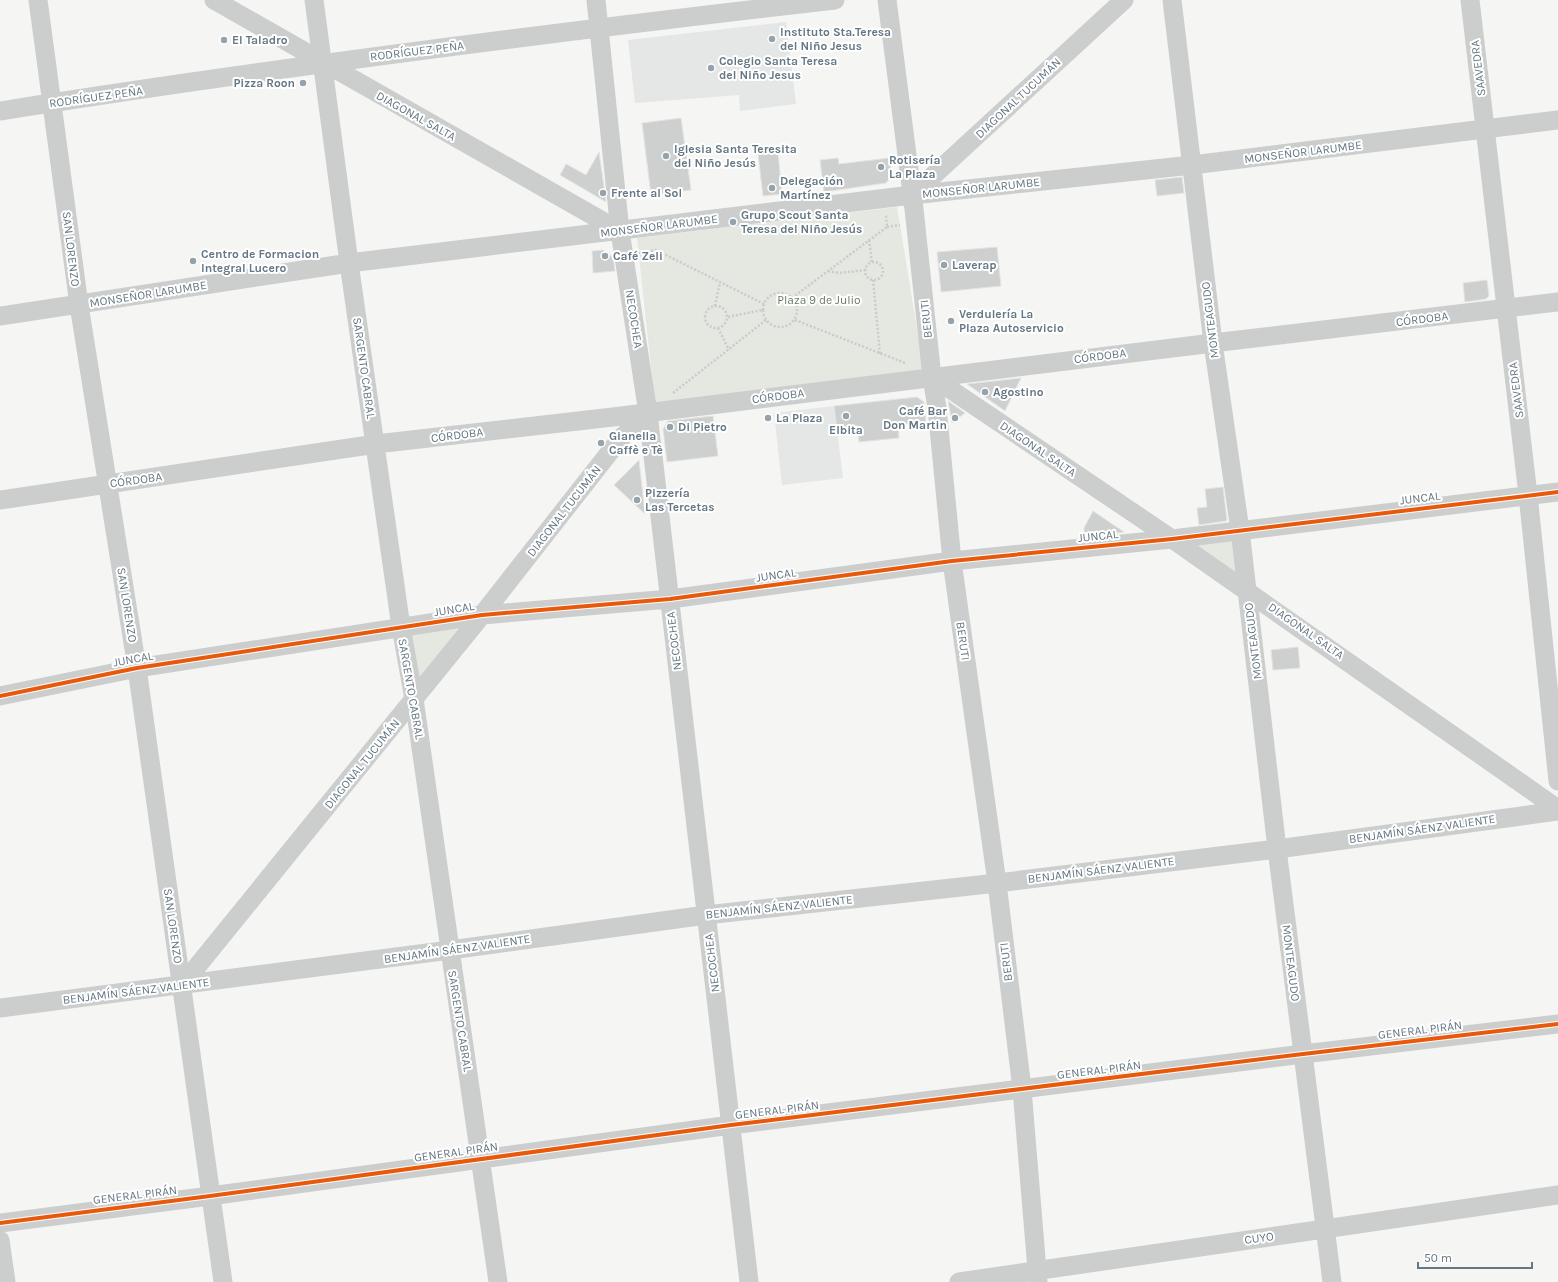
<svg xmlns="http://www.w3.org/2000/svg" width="1558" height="1282" font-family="Karla,sans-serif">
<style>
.built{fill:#e5e7e6}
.green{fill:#e4e8e1}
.building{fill:#ced0cf;stroke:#e4e4e3}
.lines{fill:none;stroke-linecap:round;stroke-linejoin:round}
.path{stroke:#cacbcb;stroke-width:2.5;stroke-dasharray:2 2;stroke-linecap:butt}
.minor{stroke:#cccece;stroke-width:19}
.cycleway-casing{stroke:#fff;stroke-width:6}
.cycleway{stroke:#e8590c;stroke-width:4}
.poi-dot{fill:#97a3ab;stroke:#fff;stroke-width:1.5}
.labels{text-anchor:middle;stroke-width:4;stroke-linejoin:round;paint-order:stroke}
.poi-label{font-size:12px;font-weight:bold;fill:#657784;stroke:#fff;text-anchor:start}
.street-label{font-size:12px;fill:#657784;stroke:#fff}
.park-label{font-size:12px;fill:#697b64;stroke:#fff}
</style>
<rect width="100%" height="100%" fill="#f5f5f3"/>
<path class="built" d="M786 22 796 104 740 111 739 95 635 103 628 40Z
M834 406 843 478 782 485 774 413Z"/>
<path class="green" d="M897 207 924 372 655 404 637 238Z
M1240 530 1247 590 1172 539Z
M482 615 414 699 401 627Z"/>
<path class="building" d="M681 118 691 190 651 195 642 123Z
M599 152 604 187 606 202 560 175 566 164 586 175Z
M778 152 782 194 763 196 758 154Z
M838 158 839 164 889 158 892 175 886 183 824 192 820 160Z
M1182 177 1184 193 1157 196 1155 180Z
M997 247 1001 286 941 292 937 252Z
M603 250 613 257 615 271 593 273 592 251Z
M1487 280 1489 296 1486 299 1465 302 1463 283Z
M1021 378 1005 411 967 384Z
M917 397 924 402 926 422 898 425 899 438 859 442 858 426 837 429 834 406Z
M948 401 965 413 952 423Z
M713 416 718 456 667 462 663 429 668 421Z
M639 460 645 514 614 485Z
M1223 487 1227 520 1226 521 1199 525 1197 508 1207 507 1205 489Z
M1093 511 1124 532 1084 537V528Z
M1298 647 1300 668 1273 670 1271 650Z"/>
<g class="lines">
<path class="path" d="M887 227 900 225
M869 240 872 263
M639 253 656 250 764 304
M865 271a9 9 0 1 1 18 0a9 9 0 1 1-18 0Z
M828 271 840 273 866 270
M873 280 880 354
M763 310a17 17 0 1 1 34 0a17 17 0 1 1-34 0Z
M792 298 887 227 886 215
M705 317a11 11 0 1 1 22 0a11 11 0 1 1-22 0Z
M715 306 720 282
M728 317 762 310
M795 320 905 363
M718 328 729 350
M673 393 766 320"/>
<path class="minor" d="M38 0 79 305 137 668 223 1282
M214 0 620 231
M314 0 349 263 401 627 414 699 498 1282
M596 0 620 231 648 413 749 1282
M887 0 914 209 932 377 937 408 952 561 997 883 1022 1089 1038 1282
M1172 0 1213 343 1240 530 1277 849 1332 1282
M1470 0 1528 495 1558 781
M0 111C277 67 556 32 835 0
M912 195 1124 0
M0 316 349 263 912 195 1192 165 1558 120
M932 377 1172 539 1558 809
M0 500 376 444 613 417 1213 343 1558 302
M0 696 137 668 482 615 670 599 952 561 1172 539 1558 492
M182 985 482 615 620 439 648 413
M0 1008 450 950 706 915 997 883 1277 849 1558 811
M0 1223 210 1196 731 1125 1303 1054 1558 1024
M0 1240 6 1282
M959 1282 1558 1195"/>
<g class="cycleway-casing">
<path id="cycleway" d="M0 696 137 668 482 615 670 599 952 561 1172 539 1558 492
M0 1223 210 1196 731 1125 1303 1054 1558 1024"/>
</g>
<use href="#cycleway" class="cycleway"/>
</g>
<g class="poi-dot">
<circle cx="772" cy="39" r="4"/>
<circle cx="224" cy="40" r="4"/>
<circle cx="711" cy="68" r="4"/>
<circle cx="303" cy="83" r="4"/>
<circle cx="666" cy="156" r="4"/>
<circle cx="881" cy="167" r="4"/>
<circle cx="772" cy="188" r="4"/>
<circle cx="603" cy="193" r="4"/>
<circle cx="733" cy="222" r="4"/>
<circle cx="605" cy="256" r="4"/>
<circle cx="193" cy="261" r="4"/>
<circle cx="944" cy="265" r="4"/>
<circle cx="951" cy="321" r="4"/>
<circle cx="985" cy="392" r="4"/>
<circle cx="846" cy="416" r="4"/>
<circle cx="768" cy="418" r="4"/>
<circle cx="955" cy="418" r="4"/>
<circle cx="670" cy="427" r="4"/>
<circle cx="601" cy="443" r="4"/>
<circle cx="637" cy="500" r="4"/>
</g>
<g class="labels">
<g class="poi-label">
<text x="780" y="36">Instituto Sta.Teresa<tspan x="780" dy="14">del Niño Jesus</tspan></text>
<text x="232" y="44">El Taladro</text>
<text x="719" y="65">Colegio Santa Teresa<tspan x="719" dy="14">del Niño Jesus</tspan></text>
<text x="295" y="87" text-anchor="end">Pizza Roon</text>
<text x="674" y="153">Iglesia Santa Teresita<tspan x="674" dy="14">del Niño Jesús</tspan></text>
<text x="889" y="164">Rotisería<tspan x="889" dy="14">La Plaza</tspan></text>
<text x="780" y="185">Delegación<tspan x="780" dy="14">Martínez</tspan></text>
<text x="611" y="197">Frente al Sol</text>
<text x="741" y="219">Grupo Scout Santa<tspan x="741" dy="14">Teresa del Niño Jesús</tspan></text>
<text x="201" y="258">Centro de Formacion<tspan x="201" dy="14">Integral Lucero</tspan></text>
<text x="613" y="260">Café Zeli</text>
<text x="952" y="269">Laverap</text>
<text x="959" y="318">Verdulería La<tspan x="959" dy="14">Plaza Autoservicio</tspan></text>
<text x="993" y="396">Agostino</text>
<text x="947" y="415" text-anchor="end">Café Bar<tspan x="947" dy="14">Don Martin</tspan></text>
<text x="776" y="422">La Plaza</text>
<text x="678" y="431">Di Pietro</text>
<text x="846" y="434" text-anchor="middle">Elbita</text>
<text x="609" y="440">Gianella<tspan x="609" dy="14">Caffè e Tè</tspan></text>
<text x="645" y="497">Pizzería<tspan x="645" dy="14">Las Tercetas</tspan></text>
</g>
<g class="street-label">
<text transform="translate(417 51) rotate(-7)" y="4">RODRÍGUEZ PEÑA</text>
<text transform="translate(1478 68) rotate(-97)" y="4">SAAVEDRA</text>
<text transform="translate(96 97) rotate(-8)" y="4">RODRÍGUEZ PEÑA</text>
<text transform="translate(1018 98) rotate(-43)" y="4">DIAGONAL TUCUMÁN</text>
<text transform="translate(416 116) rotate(29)" y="4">DIAGONAL SALTA</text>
<text transform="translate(1303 152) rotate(-7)" y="4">MONSEÑOR LARUMBE</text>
<text transform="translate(981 188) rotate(-6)" y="4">MONSEÑOR LARUMBE</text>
<text transform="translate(659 226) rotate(-7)" y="4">MONSEÑOR LARUMBE</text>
<text transform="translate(71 249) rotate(83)" y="4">SAN LORENZO</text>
<text transform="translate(148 294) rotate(-9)" y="4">MONSEÑOR LARUMBE</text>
<text transform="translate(634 319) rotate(81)" y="4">NECOCHEA</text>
<text transform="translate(926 319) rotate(-96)" y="4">BERUTI</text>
<text transform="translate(1422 319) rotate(-7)" y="4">CÓRDOBA</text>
<text transform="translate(1210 320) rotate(-97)" y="4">MONTEAGUDO</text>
<text transform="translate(1100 356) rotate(-7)" y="4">CÓRDOBA</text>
<text transform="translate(364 368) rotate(82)" y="4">SARGENTO CABRAL</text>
<text transform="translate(1516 390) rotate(-97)" y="4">SAAVEDRA</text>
<text transform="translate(778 396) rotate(-7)" y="4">CÓRDOBA</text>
<text transform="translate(457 435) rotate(-7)" y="4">CÓRDOBA</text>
<text transform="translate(1038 449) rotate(34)" y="4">DIAGONAL SALTA</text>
<text transform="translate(136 480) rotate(-8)" y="4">CÓRDOBA</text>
<text transform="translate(1420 498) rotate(-7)" y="4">JUNCAL</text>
<text transform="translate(564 511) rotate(-52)" y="4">DIAGONAL TUCUMÁN</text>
<text transform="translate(1098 536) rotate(-6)" y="4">JUNCAL</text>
<text transform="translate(776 575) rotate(-8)" y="4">JUNCAL</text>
<text transform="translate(127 605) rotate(81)" y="4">SAN LORENZO</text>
<text transform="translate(454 609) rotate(-9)" y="4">JUNCAL</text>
<text transform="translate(1306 631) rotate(35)" y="4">DIAGONAL SALTA</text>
<text transform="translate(674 641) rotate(-97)" y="4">NECOCHEA</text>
<text transform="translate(963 641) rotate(82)" y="4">BERUTI</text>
<text transform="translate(1253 641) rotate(-97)" y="4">MONTEAGUDO</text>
<text transform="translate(133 659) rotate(-10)" y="4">JUNCAL</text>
<text transform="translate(411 689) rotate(80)" y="4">SARGENTO CABRAL</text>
<text transform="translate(362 764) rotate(-51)" y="4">DIAGONAL TUCUMÁN</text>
<text transform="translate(1422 829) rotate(-8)" y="4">BENJAMÍN SÁENZ VALIENTE</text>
<text transform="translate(1101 870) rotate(-7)" y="4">BENJAMÍN SÁENZ VALIENTE</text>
<text transform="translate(779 907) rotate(-6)" y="4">BENJAMÍN SÁENZ VALIENTE</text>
<text transform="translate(173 926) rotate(82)" y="4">SAN LORENZO</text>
<text transform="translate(457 949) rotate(-8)" y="4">BENJAMÍN SÁENZ VALIENTE</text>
<text transform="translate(1006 962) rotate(-97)" y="4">BERUTI</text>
<text transform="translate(712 963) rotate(-97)" y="4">NECOCHEA</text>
<text transform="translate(1291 963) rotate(83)" y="4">MONTEAGUDO</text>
<text transform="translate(136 991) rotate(-7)" y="4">BENJAMÍN SÁENZ VALIENTE</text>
<text transform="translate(460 1021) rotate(81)" y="4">SARGENTO CABRAL</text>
<text transform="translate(1420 1030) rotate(-7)" y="4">GENERAL PIRÁN</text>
<text transform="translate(1099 1070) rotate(-7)" y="4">GENERAL PIRÁN</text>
<text transform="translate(777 1110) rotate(-7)" y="4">GENERAL PIRÁN</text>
<text transform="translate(456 1152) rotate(-8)" y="4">GENERAL PIRÁN</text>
<text transform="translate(135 1195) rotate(-7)" y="4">GENERAL PIRÁN</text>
<text transform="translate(1259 1238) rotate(-8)" y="4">CUYO</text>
</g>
<g class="park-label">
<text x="819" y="304">Plaza 9 de Julio</text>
</g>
</g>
<path d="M1418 1262v6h114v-6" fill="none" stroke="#657784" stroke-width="2"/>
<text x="1424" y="1262" font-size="12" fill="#657784" stroke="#ffffff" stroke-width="3" paint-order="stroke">50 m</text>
</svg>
